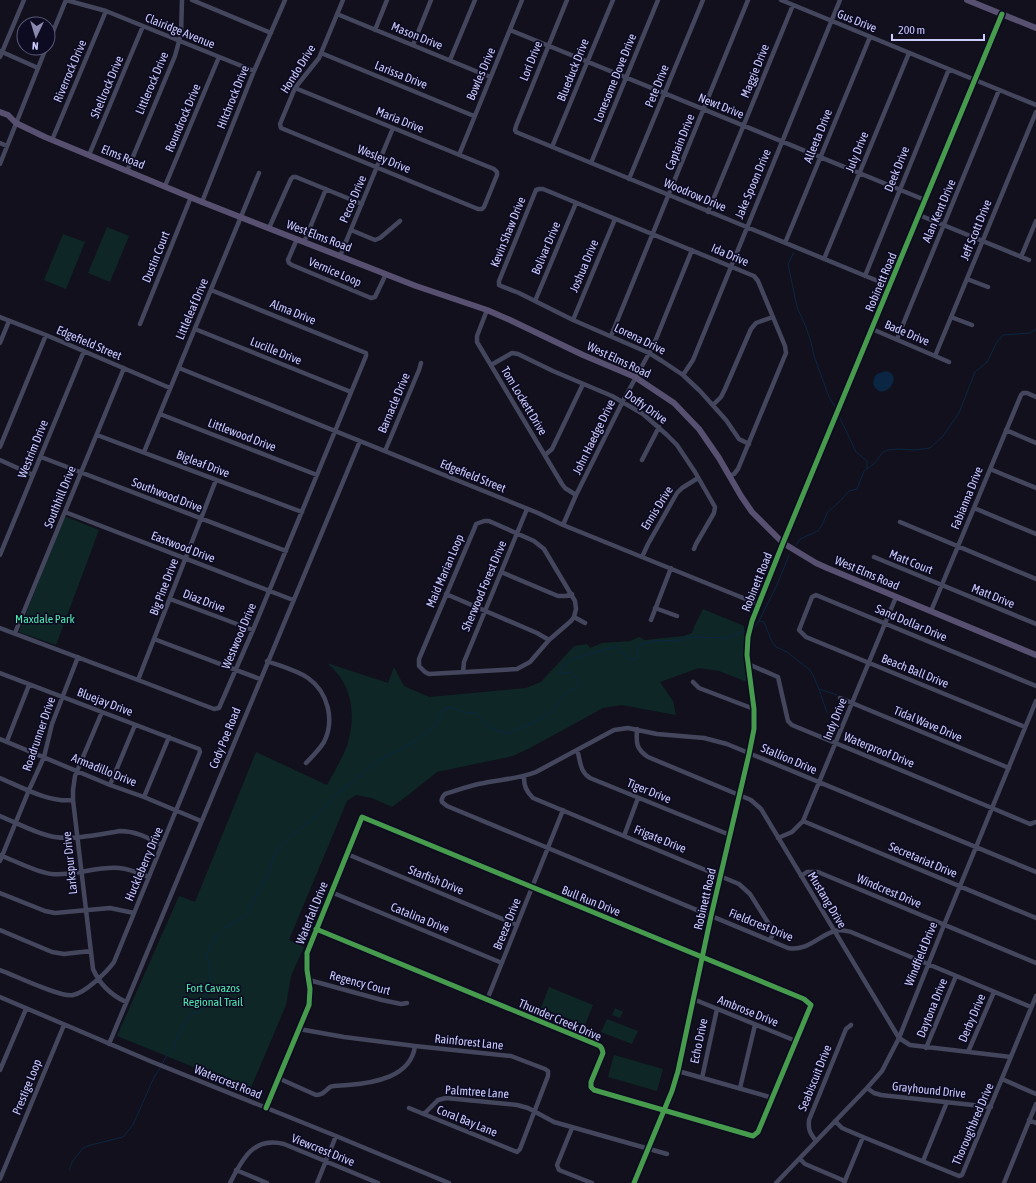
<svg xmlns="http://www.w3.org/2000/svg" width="1036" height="1183" font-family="'Asap Condensed',sans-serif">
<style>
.green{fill:#0e2726}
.water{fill:#0a2643}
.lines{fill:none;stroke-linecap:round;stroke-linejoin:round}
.stream{stroke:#0a2643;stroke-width:1}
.minor{stroke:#44465d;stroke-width:4.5}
.major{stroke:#585070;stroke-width:6}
.cycleway-casing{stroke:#0d0b21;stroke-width:8}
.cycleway{stroke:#469c4c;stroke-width:5}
.labels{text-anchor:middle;stroke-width:3.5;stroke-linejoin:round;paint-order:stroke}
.street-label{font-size:12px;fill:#cbcbff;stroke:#0d0b21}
.park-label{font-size:12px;fill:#50e7b0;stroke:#0d0b21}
</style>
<rect width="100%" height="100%" fill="#11101c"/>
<path class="green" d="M107 227 129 236 110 282 88 273Z
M63 234 85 242 66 289 44 280Z
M64 516 99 530 56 645 19 632Z
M703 609 744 626 747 682 719 671 699 668 660 682 673 701 676 715 621 705 603 708 530 748 513 756 437 772 412 792 392 807 372 798 356 795 347 801 289 940 304 947 291 976 286 1005 250 1090 117 1036 179 896 195 902 256 752 327 785C334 772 342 759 347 746 355 721 354 692 336 672 334 669 330 666 327 663L388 683 394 667 404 686 429 697 526 688 541 682 574 646 587 644 590 648 602 643 630 641 639 637 645 640 684 636 692 633 694 627Z
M549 987 593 1005 585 1025 541 1008Z
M615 1008 623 1012 620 1018 612 1015Z
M607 1019 638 1031 632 1044 601 1032Z
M614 1055 663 1069 657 1091 608 1077Z"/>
<path class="water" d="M886 371C905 375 884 403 874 386 872 382 874 377 877 374Z"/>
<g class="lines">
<path class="stream" d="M794 252 788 264 797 307 806 327 811 342 814 356 829 397 835 407
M840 418 856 452 867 461V469
M796 545 800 539 818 531 823 523 827 513 841 500 849 491 857 489 864 471 875 463 883 452 888 450 898 449 915 450 930 448 943 436 959 413 975 372 987 362 997 342 1003 335 1030 333 1036 329
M759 621 777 585 789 555
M753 629 759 621 764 622 772 642 776 647 787 652 810 670 813 675 819 689 837 695
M819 689 827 713
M224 928 246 915 267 875 276 851 290 837 314 818 335 796 379 760 401 749 418 739 436 725 442 711 445 710V708C456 706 464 715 475 713 479 715 479 717 482 720 488 727 499 733 508 733 523 727 541 721 553 710 558 705 561 697 567 693 572 688 579 689 579 681L570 672 559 673 564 665 572 659 614 647C622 650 626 658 635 660L637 658V647L639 645 654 641 681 640 687 637 728 638 745 631
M162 1064 167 1055 172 1049 184 1024 192 1013 194 1012 200 1013 204 1007 211 976 207 954 214 940 222 931
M69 1170 72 1162 83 1148 91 1145 123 1137 133 1125 154 1077 161 1067"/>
<path class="minor" d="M66 0 106 11 254 71
M192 0 271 33
M567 0 516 126 515 130 516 132 890 286
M781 0 1036 105
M337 14 490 77
M375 30 387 0
M510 30 925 200
M48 44 66 0
M413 45 431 0
M0 51 38 68
M321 53 474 116
M0 57 24 0
M450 60 475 0
M295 88 494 169 497 172V175L484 207 482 209H478L281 128 280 124 295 88 319 58 343 0
M52 140 106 11
M0 143 7 146
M552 147 613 0
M89 155 143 26
M459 155 522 0
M591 163 658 0
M0 164 46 48
M127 171 175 56 181 34 182 0
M629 179 703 0
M165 186 219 57
M202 202 254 71 285 0
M708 212 793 5
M919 215 1029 260
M269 228 291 179 293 177H296L362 204
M351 230 375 240 380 238 400 221
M297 239 288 260 289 263 292 265 371 298 375 297 386 274
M304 242 326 189
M785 243 870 37
M340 256 393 128
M1021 257 1036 221
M824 259 909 53
M865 276 949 69
M967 279 988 287
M535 301 576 203
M487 310 477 336V342L562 484 565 488 576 495
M0 317 46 335 170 388
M951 317 972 325
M573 320 615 219
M140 324 191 197
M195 329 351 392
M872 329 949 362
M611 336 748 0
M897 339 999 90
M0 343 9 321
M935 356 1036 112
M491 365 512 353 518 354 553 371 612 396 643 414 667 435 677 445 695 472 715 507 714 513 696 544 694 549
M179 368 538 513 563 525 758 604
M683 375 693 360 840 0
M713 405 721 397 725 389 751 329 756 323 773 317
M160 414 317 475
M1006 430 1036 443
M97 435 302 512
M0 447 46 335
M385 451 419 370 421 363
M144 452 259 173
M545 455 552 449 583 384
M41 457 286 551
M0 460 33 475
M642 460 659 427
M990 469 1036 488
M729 476 734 474 738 469 786 353 785 346 758 281 754 276 749 274 543 189H539L536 190 499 281V285L501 286 519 293 573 320 649 353 662 361 683 375 700 391 726 420 739 439 749 444
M974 508 1036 534
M65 512 293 600
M484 521H489L534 541 544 549 575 601 576 609 574 617 571 621 549 640 530 662 517 669 429 674 425 672 419 666V659L475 527 476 524Z
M900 522 1036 579
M563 525 576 495 623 401 654 344 692 250
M0 555 84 351
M642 557 648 544 677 493 682 488 698 478
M874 557 1036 624
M501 572 558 596H566L572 594
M446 594 537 633 549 640
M170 599 253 630
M655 608 677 616
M931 611 1021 395 1023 393H1027L1036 397
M574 617 585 623
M651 620 671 568
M0 628 138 680 214 709 219 708 253 630 366 356V353L361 351 211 290
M15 633 124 368
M154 639 260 679
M267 661C280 666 296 670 308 678 328 692 335 720 324 742 319 750 312 757 306 763
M748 664 778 677 788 721 792 725 992 808 1030 824 1036 822
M463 672 464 662 527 509
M0 673 199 749 200 752 114 962C107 972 85 993 73 995 61 998 14 975 0 970
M138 680 216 480
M693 682 699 688 754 709
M840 698 1009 768
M102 712 75 776 73 790V800L93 969C100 985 111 995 126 1002
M1025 727 806 637 799 630 812 597 816 595 1036 686
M637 729C636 743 636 749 648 757L751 800 761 809 899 1038 910 1045 1011 1057
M0 739 110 785 144 797 201 821
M7 741 29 685
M577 750C581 761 579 771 590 778L730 835
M524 777C524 786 526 791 533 798L739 884 750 894 772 929V936L770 940
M0 778C21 787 50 803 73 800
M110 785 135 725
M144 797 169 737
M0 816C15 822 39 835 55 837 73 840 101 834 120 831 136 831 148 838 162 845
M803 821 1036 918
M624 836 638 798
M778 838 792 832 803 821 896 597
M347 854 517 925
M0 855C13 860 38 873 52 874 74 876 98 866 119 868 130 869 139 873 149 877
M0 861 29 790 44 757 52 724 78 657
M801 876 807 872H818L1036 963
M331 892 502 963
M0 893 45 911 55 913 110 908 134 913
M0 930 52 952 64 954 91 951
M309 980 382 1000 401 1004 407 1003
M0 997 150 1061 336 1136 449 1183
M693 999 796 1041
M487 1000 563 810
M1031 1007 851 932C846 931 840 929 835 931 819 935 807 952 788 948L447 806 442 802C441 799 442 797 445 794 458 790 471 785 484 783 502 779 519 779 536 772L614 730 628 728 657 734 704 738 727 744 1036 872
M299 1029 344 1037 415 1046 511 1056 545 1069 548 1071V1076L520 1149 517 1152 409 1108
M109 1044 360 441
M926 1048 956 976
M968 1052 994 992
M0 1070 26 1009
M678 1071 773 1098
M278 1078 316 1095C323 1095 325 1091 330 1087 336 1085 342 1086 348 1085 374 1083 411 1077 415 1046
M702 1078 717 1009
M1002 1079 1036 1094
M740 1088 755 1025
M867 1088 874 1093 881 1095 991 1107
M266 1108 309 1005 310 989 307 970V953L362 817 804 999 811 1005 758 1132 753 1136 594 1090 591 1087V1082L603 1053 602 1049 600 1046 316 929
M424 1114 438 1100 446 1098 517 1105 528 1108 554 1122 667 1154
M1029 1120 1036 1123
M835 1121 842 1128 863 1137 959 1176 962 1175 1036 996
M572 1128 557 1165 559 1170 592 1183
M816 1141C810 1133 808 1130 809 1120L846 1029 851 1025
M800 1159 805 1164 845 1181
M923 1161 947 1102
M236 1170 267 1183
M0 1179 64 1025
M230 1183C242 1160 253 1136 284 1144L378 1183
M317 1183 336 1136
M634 1183 672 1091 678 1071 711 916 749 754 754 729V709L747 655 748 637 752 621 783 543 1002 14
M776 1183 867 1088 882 1071 899 1038 944 925 1036 701
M844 1183 863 1137
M1004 1183 1036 1104"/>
<path class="major" d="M967 0 1036 28
M0 112 8 115 16 123 45 137 202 202 416 286 487 310 510 320 583 355 635 377 674 403 699 429 719 458 741 496 752 512 783 543 816 563 827 568 1036 655"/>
<g class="cycleway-casing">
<path id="cycleway" d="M266 1108 309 1005 310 989 307 970V953L362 817 804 999 811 1005 758 1132 753 1136 594 1090 591 1087V1082L603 1053 602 1049 600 1046 316 929
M634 1183 672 1091 678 1071 711 916 749 754 754 729V709L747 655 748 637 752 621 783 543 1002 14"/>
</g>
<use href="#cycleway" class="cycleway"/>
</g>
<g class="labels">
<g class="street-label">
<text transform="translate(857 21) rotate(22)" y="4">Gus Drive</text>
<text transform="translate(180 31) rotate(22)" y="4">Clairidge Avenue</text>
<text transform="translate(417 36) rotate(22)" y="4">Mason Drive</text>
<text transform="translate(531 61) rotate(-68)" y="4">Lori Drive</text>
<text transform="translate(298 69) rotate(-58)" y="4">Hondo Drive</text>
<text transform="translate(573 70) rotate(-68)" y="4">Blueduck Drive</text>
<text transform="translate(70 71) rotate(-67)" y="4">Riverrock Drive</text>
<text transform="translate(755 71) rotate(-68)" y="4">Maggie Drive</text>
<text transform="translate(481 74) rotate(-67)" y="4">Bowles Drive</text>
<text transform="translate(401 75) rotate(22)" y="4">Larissa Drive</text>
<text transform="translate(615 78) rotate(-68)" y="4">Lonesome Dove Drive</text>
<text transform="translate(152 83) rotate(-67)" y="4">Littlerock Drive</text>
<text transform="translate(657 86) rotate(-68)" y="4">Pete Drive</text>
<text transform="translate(107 87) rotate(-67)" y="4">Shellrock Drive</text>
<text transform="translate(233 97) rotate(-68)" y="4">Hitchrock Drive</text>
<text transform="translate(721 106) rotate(22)" y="4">Newt Drive</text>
<text transform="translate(183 118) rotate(-67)" y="4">Roundrock Drive</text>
<text transform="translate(400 120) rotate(22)" y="4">Maria Drive</text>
<text transform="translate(818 136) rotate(-68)" y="4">Alleeta Drive</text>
<text transform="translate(680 142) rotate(-68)" y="4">Captain Drive</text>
<text transform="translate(857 152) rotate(-68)" y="4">July Drive</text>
<text transform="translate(123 157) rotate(22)" y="4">Elms Road</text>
<text transform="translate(384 159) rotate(22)" y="4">Wesley Drive</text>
<text transform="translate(897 169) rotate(-68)" y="4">Deek Drive</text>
<text transform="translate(753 184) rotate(-67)" y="4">Jake Spoon Drive</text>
<text transform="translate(695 195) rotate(23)" y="4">Woodrow Drive</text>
<text transform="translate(353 199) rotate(-67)" y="4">Pecos Drive</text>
<text transform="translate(939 211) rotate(-67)" y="4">Alan Kent Drive</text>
<text transform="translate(976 230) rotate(-68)" y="4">Jeff Scott Drive</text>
<text transform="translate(508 232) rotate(-68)" y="4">Kevin Shaw Drive</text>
<text transform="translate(319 236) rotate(21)" y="4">West Elms Road</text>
<text transform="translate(546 248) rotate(-67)" y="4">Bolivar Drive</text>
<text transform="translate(730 255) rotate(23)" y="4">Ida Drive</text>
<text transform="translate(156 257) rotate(-68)" y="4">Dustin Court</text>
<text transform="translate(584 266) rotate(-67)" y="4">Joshua Drive</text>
<text transform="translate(335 272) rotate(23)" y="4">Vernice Loop</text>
<text transform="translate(881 282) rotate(-67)" y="4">Robinett Road</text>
<text transform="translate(192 309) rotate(-67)" y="4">Littleleaf Drive</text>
<text transform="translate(293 312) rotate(22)" y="4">Alma Drive</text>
<text transform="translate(907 333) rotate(23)" y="4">Bade Drive</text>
<text transform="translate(640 339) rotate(26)" y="4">Lorena Drive</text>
<text transform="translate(89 343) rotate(23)" y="4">Edgefield Street</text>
<text transform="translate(276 351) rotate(22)" y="4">Lucille Drive</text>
<text transform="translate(619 360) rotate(25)" y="4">West Elms Road</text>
<text transform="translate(524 401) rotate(59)" y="4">Tom Lockett Drive</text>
<text transform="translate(394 403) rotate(-67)" y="4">Barnacle Drive</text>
<text transform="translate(646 407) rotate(35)" y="4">Doffy Drive</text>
<text transform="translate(242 435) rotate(21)" y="4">Littlewood Drive</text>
<text transform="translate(594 437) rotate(-64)" y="4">John Haedge Drive</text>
<text transform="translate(33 449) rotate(-68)" y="4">Westrim Drive</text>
<text transform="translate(203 464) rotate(21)" y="4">Bigleaf Drive</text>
<text transform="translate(473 476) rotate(22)" y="4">Edgefield Street</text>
<text transform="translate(167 495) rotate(21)" y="4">Southwood Drive</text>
<text transform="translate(60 497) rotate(-68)" y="4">Southhill Drive</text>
<text transform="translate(967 498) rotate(-68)" y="4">Fabianna Drive</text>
<text transform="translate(657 508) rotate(-58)" y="4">Ennis Drive</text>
<text transform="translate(183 547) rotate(21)" y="4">Eastwood Drive</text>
<text transform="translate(911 562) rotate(22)" y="4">Matt Court</text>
<text transform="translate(445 571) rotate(-67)" y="4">Maid Marian Loop</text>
<text transform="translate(867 573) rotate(23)" y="4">West Elms Road</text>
<text transform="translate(757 582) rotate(-68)" y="4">Robinett Road</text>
<text transform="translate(484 586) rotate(-67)" y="4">Sherwood Forest Drive</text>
<text transform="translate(164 587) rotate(-69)" y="4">Big Pine Drive</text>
<text transform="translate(993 596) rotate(22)" y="4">Matt Drive</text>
<text transform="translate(204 601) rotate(21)" y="4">Diaz Drive</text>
<text transform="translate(911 623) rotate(23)" y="4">Sand Dollar Drive</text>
<text transform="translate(239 636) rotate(-67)" y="4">Westwood Drive</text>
<text transform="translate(915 671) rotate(22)" y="4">Beach Ball Drive</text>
<text transform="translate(105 702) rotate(21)" y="4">Bluejay Drive</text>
<text transform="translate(835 719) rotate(-68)" y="4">Indy Drive</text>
<text transform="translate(928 724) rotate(23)" y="4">Tidal Wave Drive</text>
<text transform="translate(39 734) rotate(-71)" y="4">Roadrunner Drive</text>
<text transform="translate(225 738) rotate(-68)" y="4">Cody Poe Road</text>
<text transform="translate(879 750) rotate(22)" y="4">Waterproof Drive</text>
<text transform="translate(789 759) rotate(23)" y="4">Stallion Drive</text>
<text transform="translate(104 770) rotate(22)" y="4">Armadillo Drive</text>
<text transform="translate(649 791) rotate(22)" y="4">Tiger Drive</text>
<text transform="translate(660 839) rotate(22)" y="4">Frigate Drive</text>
<text transform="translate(923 860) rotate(23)" y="4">Secretariat Drive</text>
<text transform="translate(70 863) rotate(-96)" y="4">Larkspur Drive</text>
<text transform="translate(144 864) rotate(-67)" y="4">Huckleberry Drive</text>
<text transform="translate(436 880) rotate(22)" y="4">Starfish Drive</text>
<text transform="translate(889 891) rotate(23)" y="4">Windcrest Drive</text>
<text transform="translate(705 899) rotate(-77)" y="4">Robinett Road</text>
<text transform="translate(827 900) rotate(59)" y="4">Mustang Drive</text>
<text transform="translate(591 901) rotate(22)" y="4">Bull Run Drive</text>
<text transform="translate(312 913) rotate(-68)" y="4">Waterfall Drive</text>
<text transform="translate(420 918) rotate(22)" y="4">Catalina Drive</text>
<text transform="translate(507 924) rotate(-68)" y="4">Breeze Drive</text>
<text transform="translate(761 925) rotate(22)" y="4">Fieldcrest Drive</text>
<text transform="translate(921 954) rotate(-68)" y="4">Windfield Drive</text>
<text transform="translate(360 983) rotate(15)" y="4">Regency Court</text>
<text transform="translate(932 1008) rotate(-68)" y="4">Daytona Drive</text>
<text transform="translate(748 1011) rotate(22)" y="4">Ambrose Drive</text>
<text transform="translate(972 1018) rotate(-67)" y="4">Derby Drive</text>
<text transform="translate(560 1020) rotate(23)" y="4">Thunder Creek Drive</text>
<text transform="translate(699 1041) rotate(-78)" y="4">Echo Drive</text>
<text transform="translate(469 1042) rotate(6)" y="4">Rainforest Lane</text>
<text transform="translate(815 1078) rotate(-68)" y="4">Seabiscuit Drive</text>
<text transform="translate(228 1082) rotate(22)" y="4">Watercrest Road</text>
<text transform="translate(27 1087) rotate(-68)" y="4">Prestige Loop</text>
<text transform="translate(929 1090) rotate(6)" y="4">Grayhound Drive</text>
<text transform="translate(477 1092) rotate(4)" y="4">Palmtree Lane</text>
<text transform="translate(467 1121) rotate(22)" y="4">Coral Bay Lane</text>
<text transform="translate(973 1124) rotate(-67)" y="4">Thoroughbred Drive</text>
<text transform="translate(323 1150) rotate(22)" y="4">Viewcrest Drive</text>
</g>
<g class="park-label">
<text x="45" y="623">Maxdale Park</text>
<text x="213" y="992">Fort Cavazos<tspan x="213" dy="14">Regional Trail</tspan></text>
</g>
</g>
<g transform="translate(36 36) rotate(184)"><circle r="19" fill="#0d0b21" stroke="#59587a"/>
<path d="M0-3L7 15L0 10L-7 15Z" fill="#8a8ab0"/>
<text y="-6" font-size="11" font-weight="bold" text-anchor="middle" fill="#cbcbff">N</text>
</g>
<path d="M892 34v6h92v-6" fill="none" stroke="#cbcbff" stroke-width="2"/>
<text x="898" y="34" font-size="12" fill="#cbcbff" stroke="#0d0b21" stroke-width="3" paint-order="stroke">200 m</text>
</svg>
